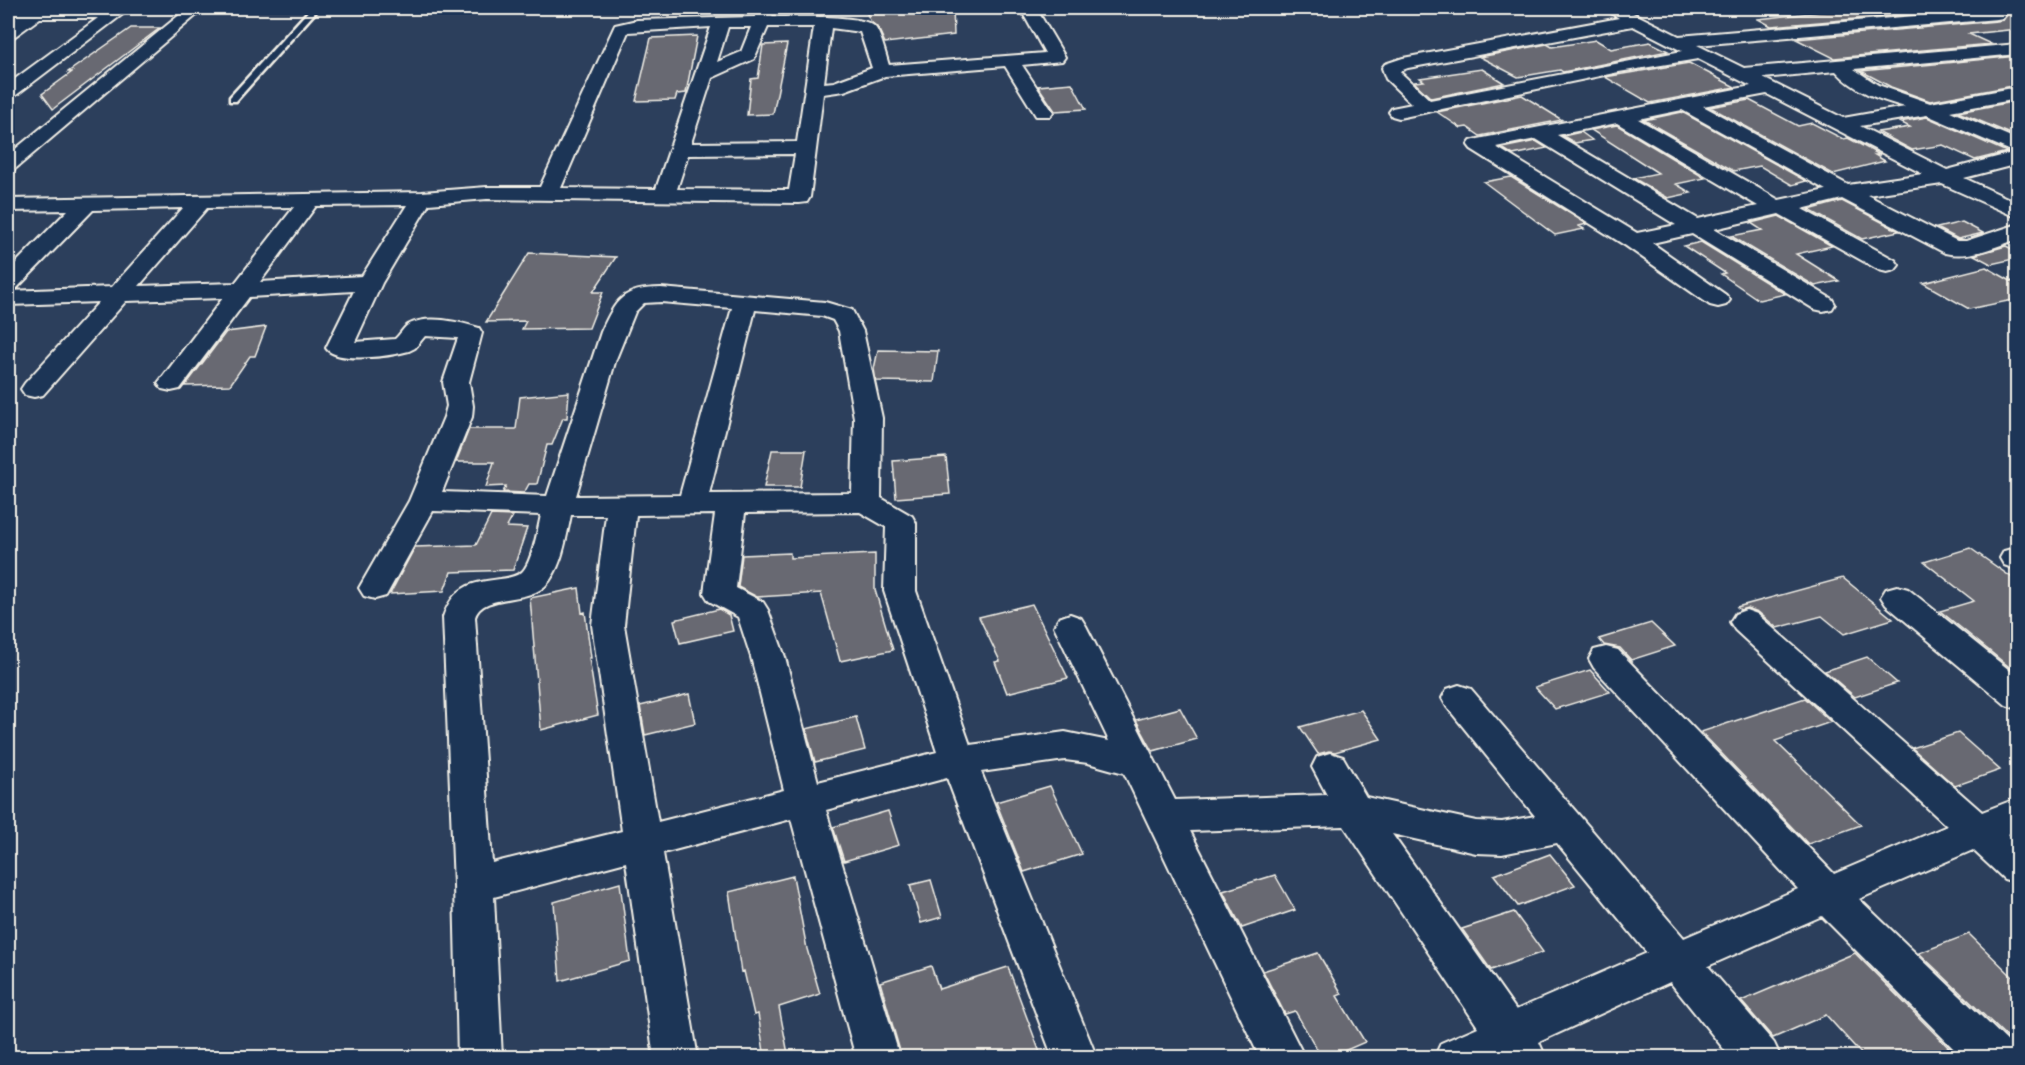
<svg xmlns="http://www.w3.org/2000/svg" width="2025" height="1065" font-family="Itim,sans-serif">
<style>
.building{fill:#686972;stroke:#f4f1e8;stroke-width:1.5}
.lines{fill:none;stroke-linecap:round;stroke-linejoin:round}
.lane-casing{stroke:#f4f1e8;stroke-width:5}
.street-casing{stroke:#f4f1e8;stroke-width:4}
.lane{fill:#1d3557;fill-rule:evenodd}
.street{fill:#1d3557;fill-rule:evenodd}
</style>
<rect width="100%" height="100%" fill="#2c3f5c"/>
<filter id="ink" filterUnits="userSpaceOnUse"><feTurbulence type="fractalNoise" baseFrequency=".0167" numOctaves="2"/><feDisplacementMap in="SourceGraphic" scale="12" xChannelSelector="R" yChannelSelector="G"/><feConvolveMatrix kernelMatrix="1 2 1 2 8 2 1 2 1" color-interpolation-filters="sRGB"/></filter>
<g filter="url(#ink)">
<path class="building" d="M864 8H953L954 35 885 43 878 28 871 22Z
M1857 8H1988L1771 26 1758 19Z
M2002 8H2018V29L1969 34 1991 44 1834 58 1796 39 1997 21 2003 20 2007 15 2005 9Z
M131 28H160L53 109 42 94 72 72H68Z
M697 36 686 93 677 94 675 100 636 101 651 38Z
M1596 40 1611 49 1650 42 1668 51 1563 72 1560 70 1518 77 1480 57 1547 44 1552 47Z
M787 44 773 114 747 115 751 79 758 78 763 45Z
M2018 56V85L1930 101 1891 87 1861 71Z
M1689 63 1735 87 1650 103 1605 77Z
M1482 69 1504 83 1431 98 1414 82 1424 81 1420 78Z
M1072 83 1086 109 1055 111 1038 86Z
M1522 95 1562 120 1480 136 1467 127 1461 128 1437 112Z
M1749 100 1798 126 1812 123 1843 139 1848 138 1880 155H1875L1885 161 1833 174 1710 107Z
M2018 101V137L1958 112Z
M1682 112 1806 181 1792 185 1760 166 1734 171 1644 120Z
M1927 117 2007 152 1975 160 1943 145 1912 150 1878 132 1910 127 1900 122Z
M1617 125 1705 178 1676 184 1691 193 1668 198 1633 178 1658 173 1591 130Z
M1581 132 1592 140 1575 143 1563 136Z
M1536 141 1547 148 1513 155 1502 148Z
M1511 177 1587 224 1579 226 1584 229 1555 235 1484 182Z
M1842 201 1899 231 1862 239 1809 210Z
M1779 216 1832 246 1796 254 1839 281 1815 286 1731 236 1762 230 1751 223Z
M1962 222 1983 233 1958 239 1937 228Z
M1701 242 1785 294 1759 300 1721 274 1725 273 1684 246Z
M2006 246 2018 252V258L1991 264 1974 255Z
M529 253 616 257 593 292H603L589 328 522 329 526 321 486 322Z
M1986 267 2018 285V299L1969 309 1923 283Z
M266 327 255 356H250L230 385 185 386 226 332Z
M878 350 938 351 934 382 876 381 874 369Z
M569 392 567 418H563L552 445H547L537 484H529L524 493 503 492 506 486 486 487 494 462H456L469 429H516L520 397Z
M772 450H806L800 487H764Z
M946 457 950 494 896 498 893 461Z
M491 515 513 516 507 527 527 528 513 570 451 572 444 591 390 594 415 547 476 545Z
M1970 548 2018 582V674L1940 611 1974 601 1924 562Z
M790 553V558L875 554V590L893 650 840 661 821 593 757 597 738 587 742 555Z
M1843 578 1893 619 1844 634 1822 616 1777 628 1758 612 1747 608 1740 610 1737 607Z
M579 588 582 613 585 612 591 658H589L598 715 541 730 530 598Z
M1032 604 1068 678 1007 693 995 662 1000 661 979 617Z
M719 609 729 615 733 631 680 643 674 620Z
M1651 623 1675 646 1631 660 1620 648 1604 645 1599 639Z
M1867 657 1897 683 1855 697 1825 671Z
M1590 670 1610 692 1555 709 1535 687Z
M689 694 695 723 645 735 640 706Z
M1805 698 1831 722 1775 741 1861 825 1808 844 1701 732Z
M1180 708 1197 739 1153 751 1136 720Z
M1361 710 1381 739 1335 752 1329 751 1318 754 1300 727Z
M856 717 865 750 815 762 806 729Z
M1958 733 2000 770 1955 786 1912 748Z
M1050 786 1082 854 1024 872 996 802Z
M888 811 899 845 844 861 833 827Z
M1550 854 1575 885 1518 906 1494 875Z
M1275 875 1295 910 1242 928 1223 891Z
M793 876 807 949 820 994 779 1007 788 1054 765 1058 758 1014 754 1015 744 971 741 972 729 892Z
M931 880 942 917 921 923 910 885Z
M620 883 630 961 560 981 554 902Z
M1514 912 1543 952 1491 970 1462 929Z
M1969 934 2018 982V1056L2011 1041 1919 953Z
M1318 953 1342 994 1337 996 1365 1042 1328 1058H1322L1295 1011 1285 1014 1263 971Z
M1855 953 1959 1058H1938L1931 1050 1916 1058H1865L1826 1015 1773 1038 1741 1001Z
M931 966 939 989 1008 967 1042 1058H902L880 982Z"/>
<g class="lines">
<g class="lane-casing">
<path id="lane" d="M311 8H319L236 101H230V97Z"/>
</g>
<g class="street-casing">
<path id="street" d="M36 8H131L15 96 8 97V84L98 18H40L14 37 8 38V25L16 19 8 20V10Z
M188 8H205L15 169 8 171V155Z
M758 8H774L772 17C790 17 862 14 874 26 880 31 886 56 889 65L1045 53 1020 8H1036L1065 57 1062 61 1022 65 1053 112 1050 116H1036L1005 66 885 76 844 91 823 94 810 197 807 202 799 203 487 199 429 204 382 283 355 342 395 339C400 335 403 328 408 325 427 314 460 322 479 328L482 333 469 382 473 406 472 417 442 492 547 496 601 332C616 299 623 288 661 288L825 302 852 310 863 331 882 418 881 498 912 516 916 523V591L970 745 1065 732 1109 741 1054 626 1059 618 1070 614 1081 618 1086 626 1175 800 1327 795 1312 767 1317 757 1330 753 1343 757 1366 797 1476 821 1502 822 1535 816 1447 707 1442 698 1447 689 1459 685 1471 689 1684 938 1798 889 1594 668 1589 659 1594 650 1606 647 1618 650 1834 874 1947 826 1735 630 1730 622 1735 614 1746 610 1757 614 1982 812 2018 798V830L2008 834 2018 843V883L2004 879 1973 850 1859 899 2009 1043 2016 1058H1963L1822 916 1708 966 1774 1043 1781 1058H1731L1670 982 1539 1042 1546 1058H1434L1441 1043 1478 1027 1344 826 1190 831 1305 1058H1260L1124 773 1088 763 1065 760 981 772 1097 1058H1053L947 778 826 810 900 1058H856L791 819 663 853 698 1058H654L626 862 494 897 502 1058H458L454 885 443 617C454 586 470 583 500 579 508 578 515 577 522 572 532 563 538 529 541 515L433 511 386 596 375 599 364 596 359 588 409 501 444 417 447 406 443 382 458 338 425 336 415 348 409 351C391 356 337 364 326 348L354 291 249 297 180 389 171 391 162 389 158 383 223 298 126 301 43 395 34 397 25 395 21 389 25 383 99 302 8 305V271L68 210 8 211V199L422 192 487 187H540L615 25 637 20 755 17ZM711 27 656 189 561 188 628 32ZM728 27H751L741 52 717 62ZM768 27H814L797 142 691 143 712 78 754 59ZM831 28 860 32 872 68 834 82 824 83ZM795 154 789 190 677 189 688 155ZM407 205 362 276 260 282 316 206ZM294 207 235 283 139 286 207 208ZM183 208 112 287 9 291 16 289 93 210ZM661 302 732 308 680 495 576 496 616 359 635 312 644 303ZM755 310 822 316 833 320 839 331 854 418 852 493 709 494ZM860 512 886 527 884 591 937 752 818 782 785 657 768 610 763 602 736 588 745 513ZM715 514 704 593 709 601 738 617 751 657 784 790 658 822 624 625 636 515ZM571 515H606L592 625 622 831 492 863 475 617C483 593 526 604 545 586 562 569 566 538 571 515ZM1392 834 1476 853 1502 854 1557 843 1647 953 1516 1010Z
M1603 8H1623L1679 36 1997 9 2003 10 2005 14 2003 18 1997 19 1697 45 1744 68 2018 44V54L1854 69 1878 85 1930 103 2018 87V99L1950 111 2018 140V164L1964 178 2018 203V218L1942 184 1867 195 1957 241H1966L2018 224V239C1994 247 1970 259 1945 253L1842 199 1802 209 1895 260 1899 265 1895 270 1887 272 1879 270 1779 214 1714 229 1832 299 1835 304 1832 309 1823 311 1814 309 1692 234 1652 243 1726 295 1730 300 1726 305 1718 307 1710 305 1626 246 1471 149 1468 145 1471 141 1478 139 1751 86 1698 59 1619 72 1399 118 1392 116 1389 112 1392 108 1412 104 1386 79 1382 68 1385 64 1403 58 1619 18ZM1633 26 1682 51 1430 100 1401 73 1400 71 1408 68ZM1836 71C1855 92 1878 99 1905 107L1843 118 1763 78ZM1767 94 1923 174 1848 185 1703 106ZM1682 110 1826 190 1779 200 1638 119ZM1927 115 2011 151 2016 152 1947 170 1860 126ZM1617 123 1758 206 1698 219 1557 135ZM1536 139 1676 225 1637 233 1496 147Z
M2015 548H2018V570L2004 565 2000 558 2004 551Z
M1897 586 1908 589 2018 677V709L2006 705 1886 605 1881 597 1886 589Z"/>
</g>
<use href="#lane" class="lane"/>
<use href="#street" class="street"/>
</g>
</g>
<rect width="2025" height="1065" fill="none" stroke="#1d3557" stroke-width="30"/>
<rect x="15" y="15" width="1995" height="1035" fill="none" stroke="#f4f1e8" stroke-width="2" filter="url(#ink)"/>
</svg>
